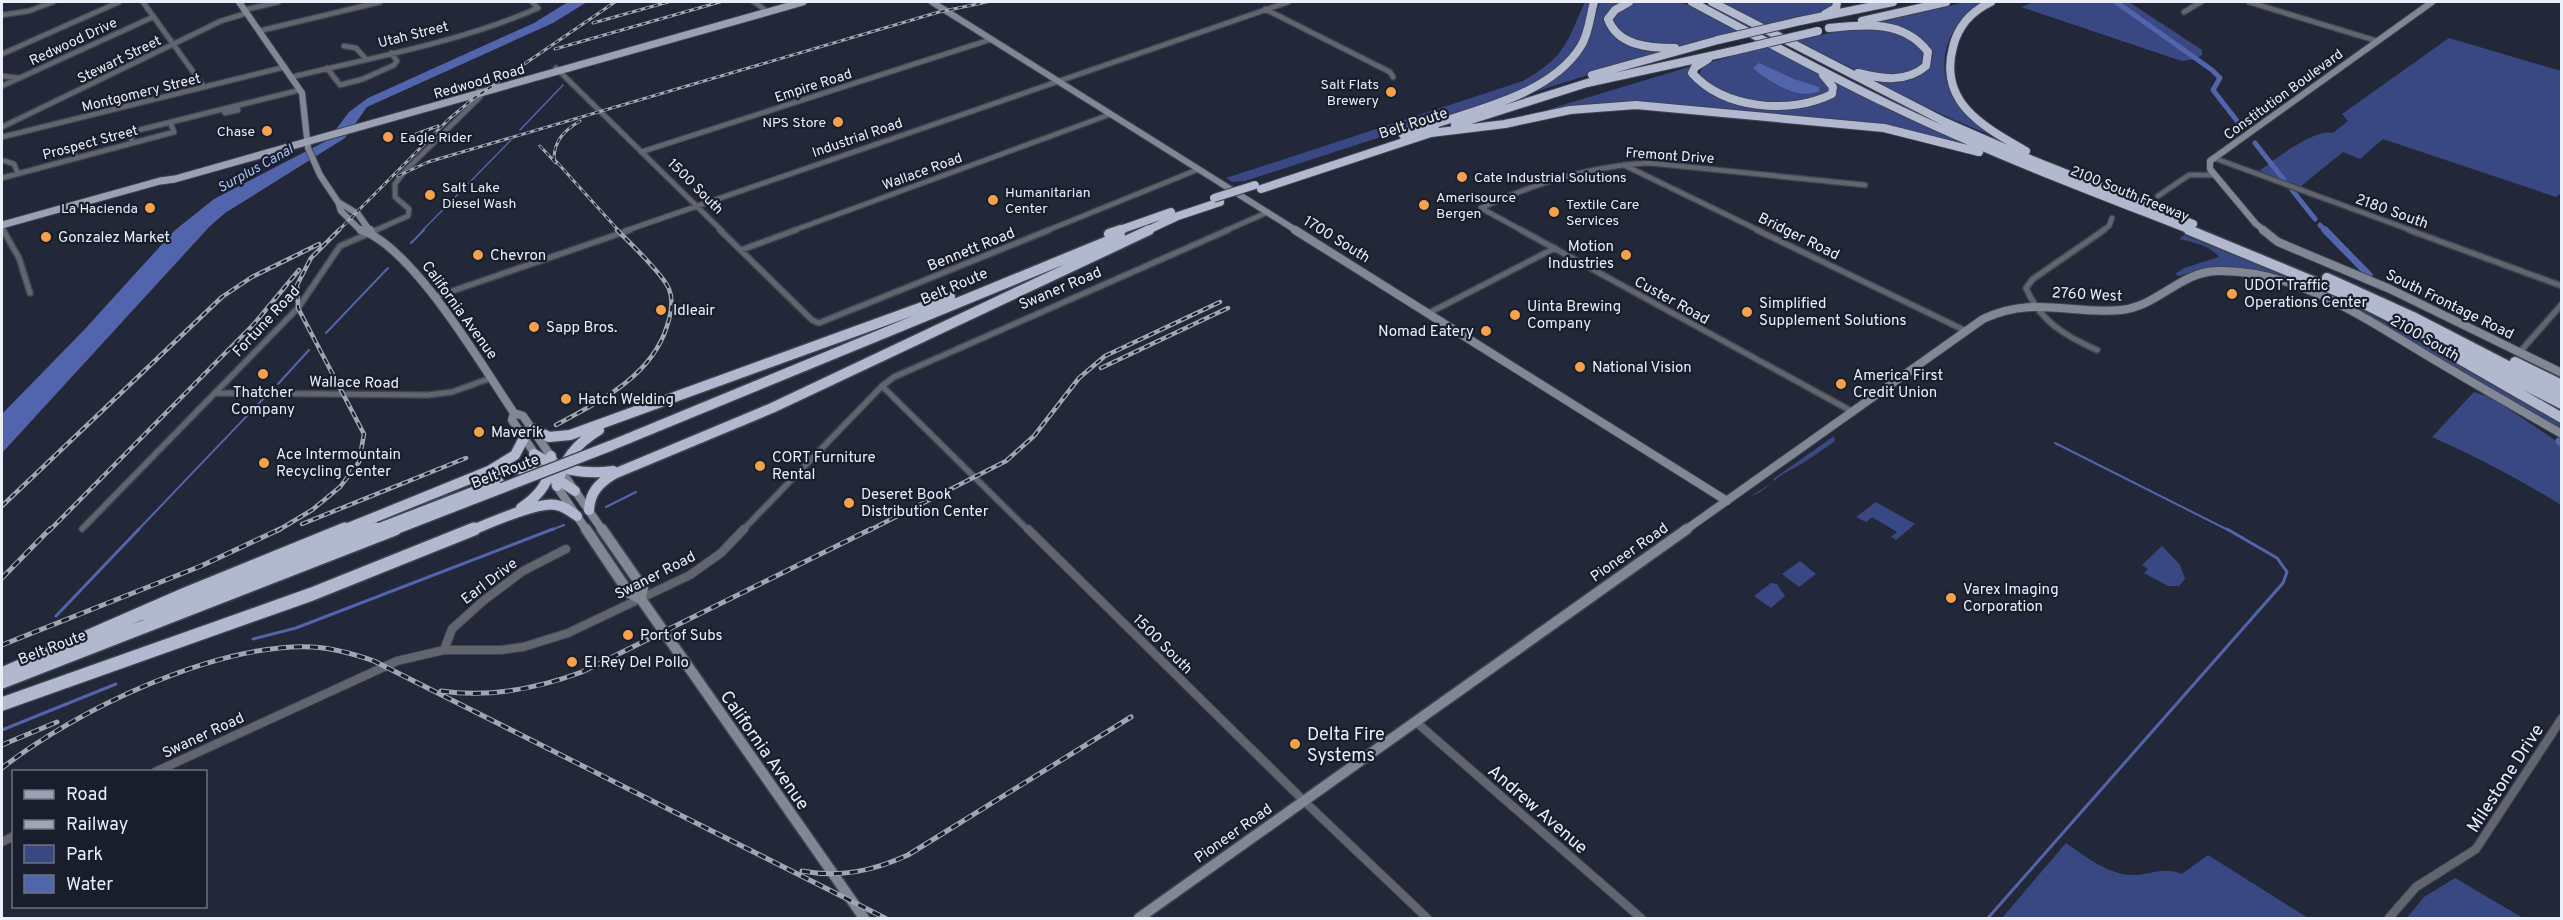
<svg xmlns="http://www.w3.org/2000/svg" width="2563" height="920" font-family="Overpass,sans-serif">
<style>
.green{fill:#394883}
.water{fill:#5265ac}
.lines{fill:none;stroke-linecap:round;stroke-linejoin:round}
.stream-far2{stroke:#5265ac;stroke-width:1.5}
.stream-far1{stroke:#5265ac;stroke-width:2}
.stream{stroke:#5265ac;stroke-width:3}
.canal-far1{stroke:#5265ac;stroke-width:5}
.canal{stroke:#5265ac;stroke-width:7}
.street-far2-casing{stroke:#3f4453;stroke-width:7}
.street-far1-casing{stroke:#3f4453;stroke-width:8}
.street-casing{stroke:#3f4453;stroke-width:10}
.secondary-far2-casing{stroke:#3f4453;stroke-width:8}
.secondary-far1-casing{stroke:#3f4453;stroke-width:10}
.secondary-casing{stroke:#3f4453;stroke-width:13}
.primary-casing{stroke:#3f4453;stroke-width:9}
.highway-far2-casing{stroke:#3f4453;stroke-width:10}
.highway-far1-casing{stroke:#3f4453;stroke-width:13}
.highway-casing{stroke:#3f4453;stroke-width:16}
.street-far2{stroke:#62656d;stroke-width:4.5}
.street-far1{stroke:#62656d;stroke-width:5}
.street{stroke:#62656d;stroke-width:8}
.secondary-far2{stroke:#828794;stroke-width:6}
.secondary-far1{stroke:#828794;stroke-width:8}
.secondary{stroke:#828794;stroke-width:10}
.primary{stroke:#9ba1b2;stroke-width:7}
.highway-far2{stroke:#b2b9ce;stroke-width:8}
.highway-far1{stroke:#b2b9ce;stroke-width:10}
.highway{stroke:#b2b9ce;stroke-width:13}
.rail-far2-casing{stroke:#a2a6b3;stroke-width:3}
.rail-far1-casing{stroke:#a2a6b3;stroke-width:4.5}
.rail-casing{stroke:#a2a6b3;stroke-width:5}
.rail-far2{stroke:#191e2d;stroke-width:1.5;stroke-dasharray:4.5;stroke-linecap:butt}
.rail-far1{stroke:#191e2d;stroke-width:2;stroke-dasharray:6;stroke-linecap:butt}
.rail{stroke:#191e2d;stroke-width:3;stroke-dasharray:8;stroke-linecap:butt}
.highway-bridge-far1-casing{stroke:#3f4453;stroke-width:10;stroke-linecap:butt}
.highway-bridge-casing{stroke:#3f4453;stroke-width:13;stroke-linecap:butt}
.highway-bridge-far1{stroke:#b2b9ce;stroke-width:8}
.highway-bridge{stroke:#b2b9ce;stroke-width:10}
.poi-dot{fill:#f9a04d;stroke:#191e2d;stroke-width:2}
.labels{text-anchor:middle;stroke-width:4.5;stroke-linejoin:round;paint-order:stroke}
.far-street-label{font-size:14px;fill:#ebeffa;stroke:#191e2d}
.far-poi-label{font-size:14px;fill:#ebeffa;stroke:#191e2d;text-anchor:start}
.far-water-label{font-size:14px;font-style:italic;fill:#aec1fc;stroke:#191e2d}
.street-label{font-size:15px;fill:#ebeffa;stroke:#191e2d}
.poi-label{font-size:15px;fill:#ebeffa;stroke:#191e2d;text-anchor:start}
.near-poi-label{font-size:18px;fill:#ebeffa;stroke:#191e2d;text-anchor:start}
.near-street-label{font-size:18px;fill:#ebeffa;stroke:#191e2d}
</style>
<rect width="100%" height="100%" fill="#232838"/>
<path class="green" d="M1585 2H1594L1580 43 1553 73 1513 94 1245 181 1232 182 1226 178 1523 81C1565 57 1566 44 1585 2Z
M1600 2H1625L1607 19 1608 30 1614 35 1667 50 1503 102C1531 87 1569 76 1584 47 1592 33 1595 16 1600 2Z
M1634 2H1677L1686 4 1737 31 1682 46 1662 47 1626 39 1611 21 1614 16Z
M1720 2H1836V5L1823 12 1763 25Z
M1966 2H1986C1978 7 1970 12 1963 18 1941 42 1937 78 1959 103 1971 117 1990 129 2005 141L1952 119 1859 75 1887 79 1929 66 1933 56 1931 49 1920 39 1871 24Z
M2035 2H2129L2202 50V55L2195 59 2182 61 2021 7Z
M1862 27 1895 31 1926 49 1922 66 1900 76 1860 72 1795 40Z
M2449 38 2561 71 2562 192 2556 197 2383 139 2360 159 2343 152 2300 187 2259 171C2274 160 2314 128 2333 133L2348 121 2342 114Z
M1767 47 1822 76 1831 88 1823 99 1769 104 1724 95 1699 75 1702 68 1714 61Z
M1692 66C1694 74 1695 82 1701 87 1719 103 1821 116 1837 94L1838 84 1898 114 1991 154 1918 134 1654 106 1523 117Z
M2184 235 2298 281 2366 312 2561 422V429L2364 316 2253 270 2205 268 2179 276 2175 274 2184 268 2219 257C2210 245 2192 242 2179 239Z
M2474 392 2494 399 2561 444V505C2519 479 2477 457 2432 437Z
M1834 436 1835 441C1818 453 1803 464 1785 473 1774 479 1765 492 1751 496L1775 481 1773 479Z
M1876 502 1915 524 1896 540 1891 537 1897 532 1872 517 1866 522 1856 517Z
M2162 546 2180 565 2185 579 2179 586H2168L2144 573 2148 569 2142 565Z
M1800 561 1816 574 1799 587 1782 574Z
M1771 583 1777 584 1785 596 1771 608 1754 596Z
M2066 843C2086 857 2107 874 2132 875 2152 875 2163 866 2182 874L2208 855 2308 918H2002Z
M2455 878 2523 918H2407L2424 897Z"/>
<path class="water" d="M568 2H587L553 23 367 107 345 138 225 213 210 226 2 453V414L84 330 174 231 214 199 328 140 349 112 368 98 534 23Z
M1759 63 1794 79 1819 87V91C1799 101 1768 81 1753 68Z"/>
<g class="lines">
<path class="stream-far2" d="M520 130 563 85
M422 231 511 140"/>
<path class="stream-far1" d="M411 243 424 230
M326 333 388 268
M278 384 309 350
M2055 443 2230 531
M606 507 636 492
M137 531 264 398
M549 531 564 525"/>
<path class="stream" d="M56 616 139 529
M253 639 296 628 553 529
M2 730 116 684
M1988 918 2283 583 2287 572 2277 558 2227 529"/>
<path class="canal-far1" d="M2116 2 2212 70 2220 78 2213 90 2241 126
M2255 143 2284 180
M2292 190 2315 219
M2320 225 2326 231"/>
<path class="canal" d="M2325 230 2369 275
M2559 441 2562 443"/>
<g class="street-far2-casing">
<path id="street-far2" d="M143 2 204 87
M754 2 764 9
M2249 2 2377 41
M1265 9 1390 72 1393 77
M244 10 278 2
M2184 12 2201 2
M2 15 29 11 53 2
M259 31 380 2
M344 46 356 48 365 58
M2 54 119 2
M327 68 340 85 363 79 394 65 397 61 391 53
M556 68 722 231
M2 76 19 78
M292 77C374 57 461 42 538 8L532 2
M2 86 153 17
M223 109 225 113 238 110 237 106
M2 127 221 21 247 13
M2 137 285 67
M133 143 130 135 135 131 300 90
M72 146 76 158
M641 152 992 39
M2214 158 2413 231
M5 161 14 164 18 174
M1624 165 1760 231
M2 178 174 132 170 122
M2158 196 2189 175H2214
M1481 208 1523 231
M1481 208C1535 183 1589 166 1649 163L1865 185
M2 227 4 231
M374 231 408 216 409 209 395 197V184L404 172 480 97 482 93 479 89
M625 231 1288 2
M792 231 1111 114
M1046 231 1199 169
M1225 231 1268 212
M2102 231 2109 226 2112 218"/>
</g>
<g class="street-far1-casing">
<path id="street-far1" d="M3 230 19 258 30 293
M720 230 812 320 819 323 1049 230
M1521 230 1853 412
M1757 230 1966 331
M2409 230 2562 286
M741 250 796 230
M435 297 630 230
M1429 313 1555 248
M2097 350C2065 336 2040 321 2026 288L2033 279 2104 230
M2519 353 2562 304
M882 386 1029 531
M215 393 428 395 452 392 491 378
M82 529 298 308 340 246 377 230
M742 531 882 386 894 377 1228 230"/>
</g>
<g class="street-casing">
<path id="street" d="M1028 529 1304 801 1427 918
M444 650 452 629 483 601 523 571 566 549
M1416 722 1641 918
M155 772 397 661 444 650H501L523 647 568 633 690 575 721 553 744 529
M2 842 14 836
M2389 918 2416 887 2476 849 2562 718"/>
</g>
<g class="secondary-far2-casing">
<path id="secondary-far2" d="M239 2 302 93 308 148 320 175 338 202 341 211 359 229 366 231
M932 2 1297 231
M338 202 358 214 370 231
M2265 231 2256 224 2210 169V161L2432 2"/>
</g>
<g class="secondary-far1-casing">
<path id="secondary-far1" d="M361 230C413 247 482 366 514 413L523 416 603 531
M370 230 371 233
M1295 230 1727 501
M2263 230 2278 242 2390 289 2562 373
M514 413 512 420 587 531
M1684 531 1983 319C2034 295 2070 315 2121 310 2158 306 2180 272 2217 271 2295 269 2364 318 2428 356 2473 383 2517 408 2562 434"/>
</g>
<g class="secondary-casing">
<path id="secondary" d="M586 529 629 593 641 599 864 918
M602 529 643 588 641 599
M1139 918 1687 529"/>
</g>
<g class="primary-casing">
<path id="primary" d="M2 225 160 181 175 179 803 2"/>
</g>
<g class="highway-far2-casing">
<path id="highway-far2" d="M1629 2 1615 10 1608 19C1618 46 1649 48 1675 48
M1692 2C1758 37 1823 73 1890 105 1989 153 2091 191 2193 231
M1712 2 1945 122 2032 160 2193 224
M1991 2C1972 11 1958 26 1953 47 1938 103 1984 127 2026 151
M1825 14 1836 8 1837 2
M1800 21 1893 2
M1862 21 1946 2
M1829 28C1865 24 1904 20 1928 52L1926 66C1906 83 1882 79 1858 73
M1708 59 1695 67 1692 73C1724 109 1790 115 1832 94L1833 87 1823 75
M1592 75 1718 40
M1455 125 1587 83 1733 51
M1431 133 1505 124 1570 110 1636 105 1884 128 1979 152
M1403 135C1458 113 1548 100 1581 46 1589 33 1590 16 1594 2
M1261 189 1437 131
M1169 219 1220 202
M1117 231 1171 212
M1146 231 1176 217"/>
</g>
<g class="highway-far1-casing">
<path id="highway-far1" d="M2189 230 2351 297 2562 404
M1109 234 1121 230
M2327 278 2413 317 2562 394
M2435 345 2562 418
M2515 362 2562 385
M533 429 549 437 570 435 950 297
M610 446 1120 236
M534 454C560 470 583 475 613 471
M498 470C529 466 550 473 575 491
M557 486C563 460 576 444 599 430
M521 508C540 495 552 480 551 456
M589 510C590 492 599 483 614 474L772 408 1149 230
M341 531 489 471 515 455 524 438
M372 531 499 482
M391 531 502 488
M470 531C488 524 538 501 556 505 564 506 570 511 577 516"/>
</g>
<g class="highway-casing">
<path id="highway" d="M149 617 376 529
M2 674 183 595 345 529
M2 682 395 529
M2 704 312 594 474 529"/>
</g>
<use href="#street-far2" class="street-far2"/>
<use href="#street-far1" class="street-far1"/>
<use href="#street" class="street"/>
<use href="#secondary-far2" class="secondary-far2"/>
<use href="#secondary-far1" class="secondary-far1"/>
<use href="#secondary" class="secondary"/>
<use href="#primary" class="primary"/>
<use href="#highway-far2" class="highway-far2"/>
<use href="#highway-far1" class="highway-far1"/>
<use href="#highway" class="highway"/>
<g class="rail-far2-casing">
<path id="rail-far2" d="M593 23 668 2
M555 49 720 2
M580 121C565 130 554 140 554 159L619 231
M416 134 438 126
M540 146 556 163
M398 176 428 162 939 12 987 2
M338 231 450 118 473 99 615 2"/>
</g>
<g class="rail-far1-casing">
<path id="rail-far1" d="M1101 368 1228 308
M556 425C599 402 652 376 667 326 671 314 674 301 669 289 663 274 630 243 617 230
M2 506 222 297 252 277 319 244
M302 524 466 458
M49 531 254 324 299 270
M277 531 312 510 340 487 359 462 364 434 298 308 297 285 311 258 339 230
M868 531 1006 461 1034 436 1079 378 1105 356 1220 302"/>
</g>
<g class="rail-casing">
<path id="rail" d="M2 578 50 529
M2 645 201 566 280 529
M441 691C490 698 536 689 582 672L871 529
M2 745 57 722
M2 768C76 710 216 643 312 647 333 648 354 654 374 661L885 918
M802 871C840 878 873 871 908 855L1131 717"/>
</g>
<use href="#rail-far2" class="rail-far2"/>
<use href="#rail-far1" class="rail-far1"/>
<use href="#rail" class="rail"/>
<g class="highway-bridge-far1-casing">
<path id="highway-bridge-far1" d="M1718 40 1800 21
M1733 51 1818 31
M1214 198 1255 185"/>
</g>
<g class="highway-bridge-casing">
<path id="highway-bridge" d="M502 488 610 446"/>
</g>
<use href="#highway-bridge-far1" class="highway-bridge-far1"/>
<use href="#highway-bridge" class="highway-bridge"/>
</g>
<g class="poi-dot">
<circle cx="1391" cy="92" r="6"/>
<circle cx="838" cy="122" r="6"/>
<circle cx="267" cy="131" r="6"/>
<circle cx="388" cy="137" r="6"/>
<circle cx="1462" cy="177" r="6"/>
<circle cx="430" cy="195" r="6"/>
<circle cx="993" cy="200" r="6"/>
<circle cx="1424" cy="205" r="6"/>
<circle cx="150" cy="208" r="6"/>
<circle cx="1554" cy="212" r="6"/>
<circle cx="46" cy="237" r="6"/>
<circle cx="478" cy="255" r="6"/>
<circle cx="1626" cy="255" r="6"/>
<circle cx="2232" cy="294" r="6"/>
<circle cx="661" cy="310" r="6"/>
<circle cx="1747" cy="312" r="6"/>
<circle cx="1515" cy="315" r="6"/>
<circle cx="534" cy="327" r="6"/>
<circle cx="1486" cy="331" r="6"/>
<circle cx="1580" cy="367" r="6"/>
<circle cx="263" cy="374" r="6"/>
<circle cx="1841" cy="384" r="6"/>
<circle cx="566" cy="399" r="6"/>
<circle cx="479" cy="432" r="6"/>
<circle cx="264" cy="463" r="6"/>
<circle cx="760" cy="466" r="6"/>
<circle cx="849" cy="503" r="6"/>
<circle cx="1951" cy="598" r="6"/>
<circle cx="628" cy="635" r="6"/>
<circle cx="572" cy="662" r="6"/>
<circle cx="1295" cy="744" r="6"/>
</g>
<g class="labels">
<g class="far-street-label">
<text transform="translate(413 34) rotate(-14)" y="5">Utah Street</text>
<text transform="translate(73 41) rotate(-25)" y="5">Redwood Drive</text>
<text transform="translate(119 59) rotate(-26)" y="5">Stewart Street</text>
<text transform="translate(479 81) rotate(-16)" y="5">Redwood Road</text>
<text transform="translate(813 85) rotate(-18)" y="5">Empire Road</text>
<text transform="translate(141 92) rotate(-14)" y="5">Montgomery Street</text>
<text transform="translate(2283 94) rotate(-36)" y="5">Constitution Boulevard</text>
<text transform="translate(857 137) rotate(-19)" y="5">Industrial Road</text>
<text transform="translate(90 142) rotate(-15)" y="5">Prospect Street</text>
<text transform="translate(1670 155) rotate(4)" y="5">Fremont Drive</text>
<text transform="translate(922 171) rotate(-20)" y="5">Wallace Road</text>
<text transform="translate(696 186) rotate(45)" y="5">1500 South</text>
<text transform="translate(2130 193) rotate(22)" y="5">2100 South Freeway</text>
</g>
<g class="far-poi-label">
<text x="1379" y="89" text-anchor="end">Salt Flats<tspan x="1379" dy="16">Brewery</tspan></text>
<text x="826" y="127" text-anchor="end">NPS Store</text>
<text x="255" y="136" text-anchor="end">Chase</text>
<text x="400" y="142">Eagle Rider</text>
<text x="1474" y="182">Cate Industrial Solutions</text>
<text x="442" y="192">Salt Lake<tspan x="442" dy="16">Diesel Wash</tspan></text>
<text x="1005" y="197">Humanitarian<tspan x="1005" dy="16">Center</tspan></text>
<text x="1436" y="202">Amerisource<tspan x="1436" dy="16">Bergen</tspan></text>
<text x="1566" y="209">Textile Care<tspan x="1566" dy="16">Services</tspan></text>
<text x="138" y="213" text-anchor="end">La Hacienda</text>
</g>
<g class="far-water-label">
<text transform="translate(255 168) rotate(-29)" y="5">Surplus Canal</text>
</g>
<g class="street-label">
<text transform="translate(1413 123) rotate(-18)" y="5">Belt Route</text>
<text transform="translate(2392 211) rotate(20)" y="5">2180 South</text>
<text transform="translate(1799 236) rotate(26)" y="5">Bridger Road</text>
<text transform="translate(1337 239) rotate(32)" y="5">1700 South</text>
<text transform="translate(971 249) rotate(-22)" y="5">Bennett Road</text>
<text transform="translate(954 286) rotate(-23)" y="5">Belt Route</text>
<text transform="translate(1060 288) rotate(-23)" y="5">Swaner Road</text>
<text transform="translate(2087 294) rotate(3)" y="5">2760 West</text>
<text transform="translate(1672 300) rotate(29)" y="5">Custer Road</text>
<text transform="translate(2450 304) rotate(26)" y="5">South Frontage Road</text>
<text transform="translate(460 310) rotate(54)" y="5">California Avenue</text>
<text transform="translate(266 321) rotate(-47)" y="5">Fortune Road</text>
<text transform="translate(2425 338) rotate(30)" y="5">2100 South</text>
<text transform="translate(354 382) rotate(1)" y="5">Wallace Road</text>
<text transform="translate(505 471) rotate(-21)" y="5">Belt Route</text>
<text transform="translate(1629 552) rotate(-35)" y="5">Pioneer Road</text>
<text transform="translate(655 575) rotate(-27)" y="5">Swaner Road</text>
<text transform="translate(489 581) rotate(-37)" y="5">Earl Drive</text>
<text transform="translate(1163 644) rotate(45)" y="5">1500 South</text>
<text transform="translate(52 647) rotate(-21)" y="5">Belt Route</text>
<text transform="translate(203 735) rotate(-25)" y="5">Swaner Road</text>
<text transform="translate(1233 833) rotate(-35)" y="5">Pioneer Road</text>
</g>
<g class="poi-label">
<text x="58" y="242">Gonzalez Market</text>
<text x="1614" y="251" text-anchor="end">Motion<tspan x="1614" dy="17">Industries</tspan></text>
<text x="490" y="260">Chevron</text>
<text x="2244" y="290">UDOT Traffic<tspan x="2244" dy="17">Operations Center</tspan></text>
<text x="1759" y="308">Simplified<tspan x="1759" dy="17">Supplement Solutions</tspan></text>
<text x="1527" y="311">Uinta Brewing<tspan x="1527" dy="17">Company</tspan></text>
<text x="673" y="315">Idleair</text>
<text x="546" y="332">Sapp Bros.</text>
<text x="1474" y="336" text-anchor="end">Nomad Eatery</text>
<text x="1592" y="372">National Vision</text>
<text x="1853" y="380">America First<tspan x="1853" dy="17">Credit Union</tspan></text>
<text x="263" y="397" text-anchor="middle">Thatcher<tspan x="263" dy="17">Company</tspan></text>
<text x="578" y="404">Hatch Welding</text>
<text x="491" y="437">Maverik</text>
<text x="276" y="459">Ace Intermountain<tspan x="276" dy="17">Recycling Center</tspan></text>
<text x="772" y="462">CORT Furniture<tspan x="772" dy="17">Rental</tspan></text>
<text x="861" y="499">Deseret Book<tspan x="861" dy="17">Distribution Center</tspan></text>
<text x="1963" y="594">Varex Imaging<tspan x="1963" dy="17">Corporation</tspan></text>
<text x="640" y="640">Port of Subs</text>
<text x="584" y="667">El Rey Del Pollo</text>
</g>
<g class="near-poi-label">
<text x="1307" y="740">Delta Fire<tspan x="1307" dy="21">Systems</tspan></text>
</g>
<g class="near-street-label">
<text transform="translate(765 750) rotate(55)" y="6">California Avenue</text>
<text transform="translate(2505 778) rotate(-57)" y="6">Milestone Drive</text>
<text transform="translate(1538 809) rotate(41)" y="6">Andrew Avenue</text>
</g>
</g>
<rect width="2563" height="920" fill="none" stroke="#ebeffa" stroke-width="6"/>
<rect x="12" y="770" width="195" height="138" fill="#191e2d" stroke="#6d727f" stroke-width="1.5"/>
<rect x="24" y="790" width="30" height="9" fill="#9ba1b2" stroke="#6d727f" stroke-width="1.5"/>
<text x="66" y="800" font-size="18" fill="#ebeffa">Road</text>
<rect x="24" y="820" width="30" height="9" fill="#a2a6b3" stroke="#6d727f" stroke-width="1.5"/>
<text x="66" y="830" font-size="18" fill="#ebeffa">Railway</text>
<rect x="24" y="845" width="30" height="18" fill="#394883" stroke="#6d727f" stroke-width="1.5"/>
<text x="66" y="860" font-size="18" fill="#ebeffa">Park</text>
<rect x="24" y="875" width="30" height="18" fill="#5265ac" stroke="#6d727f" stroke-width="1.5"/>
<text x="66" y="890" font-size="18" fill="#ebeffa">Water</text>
</svg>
